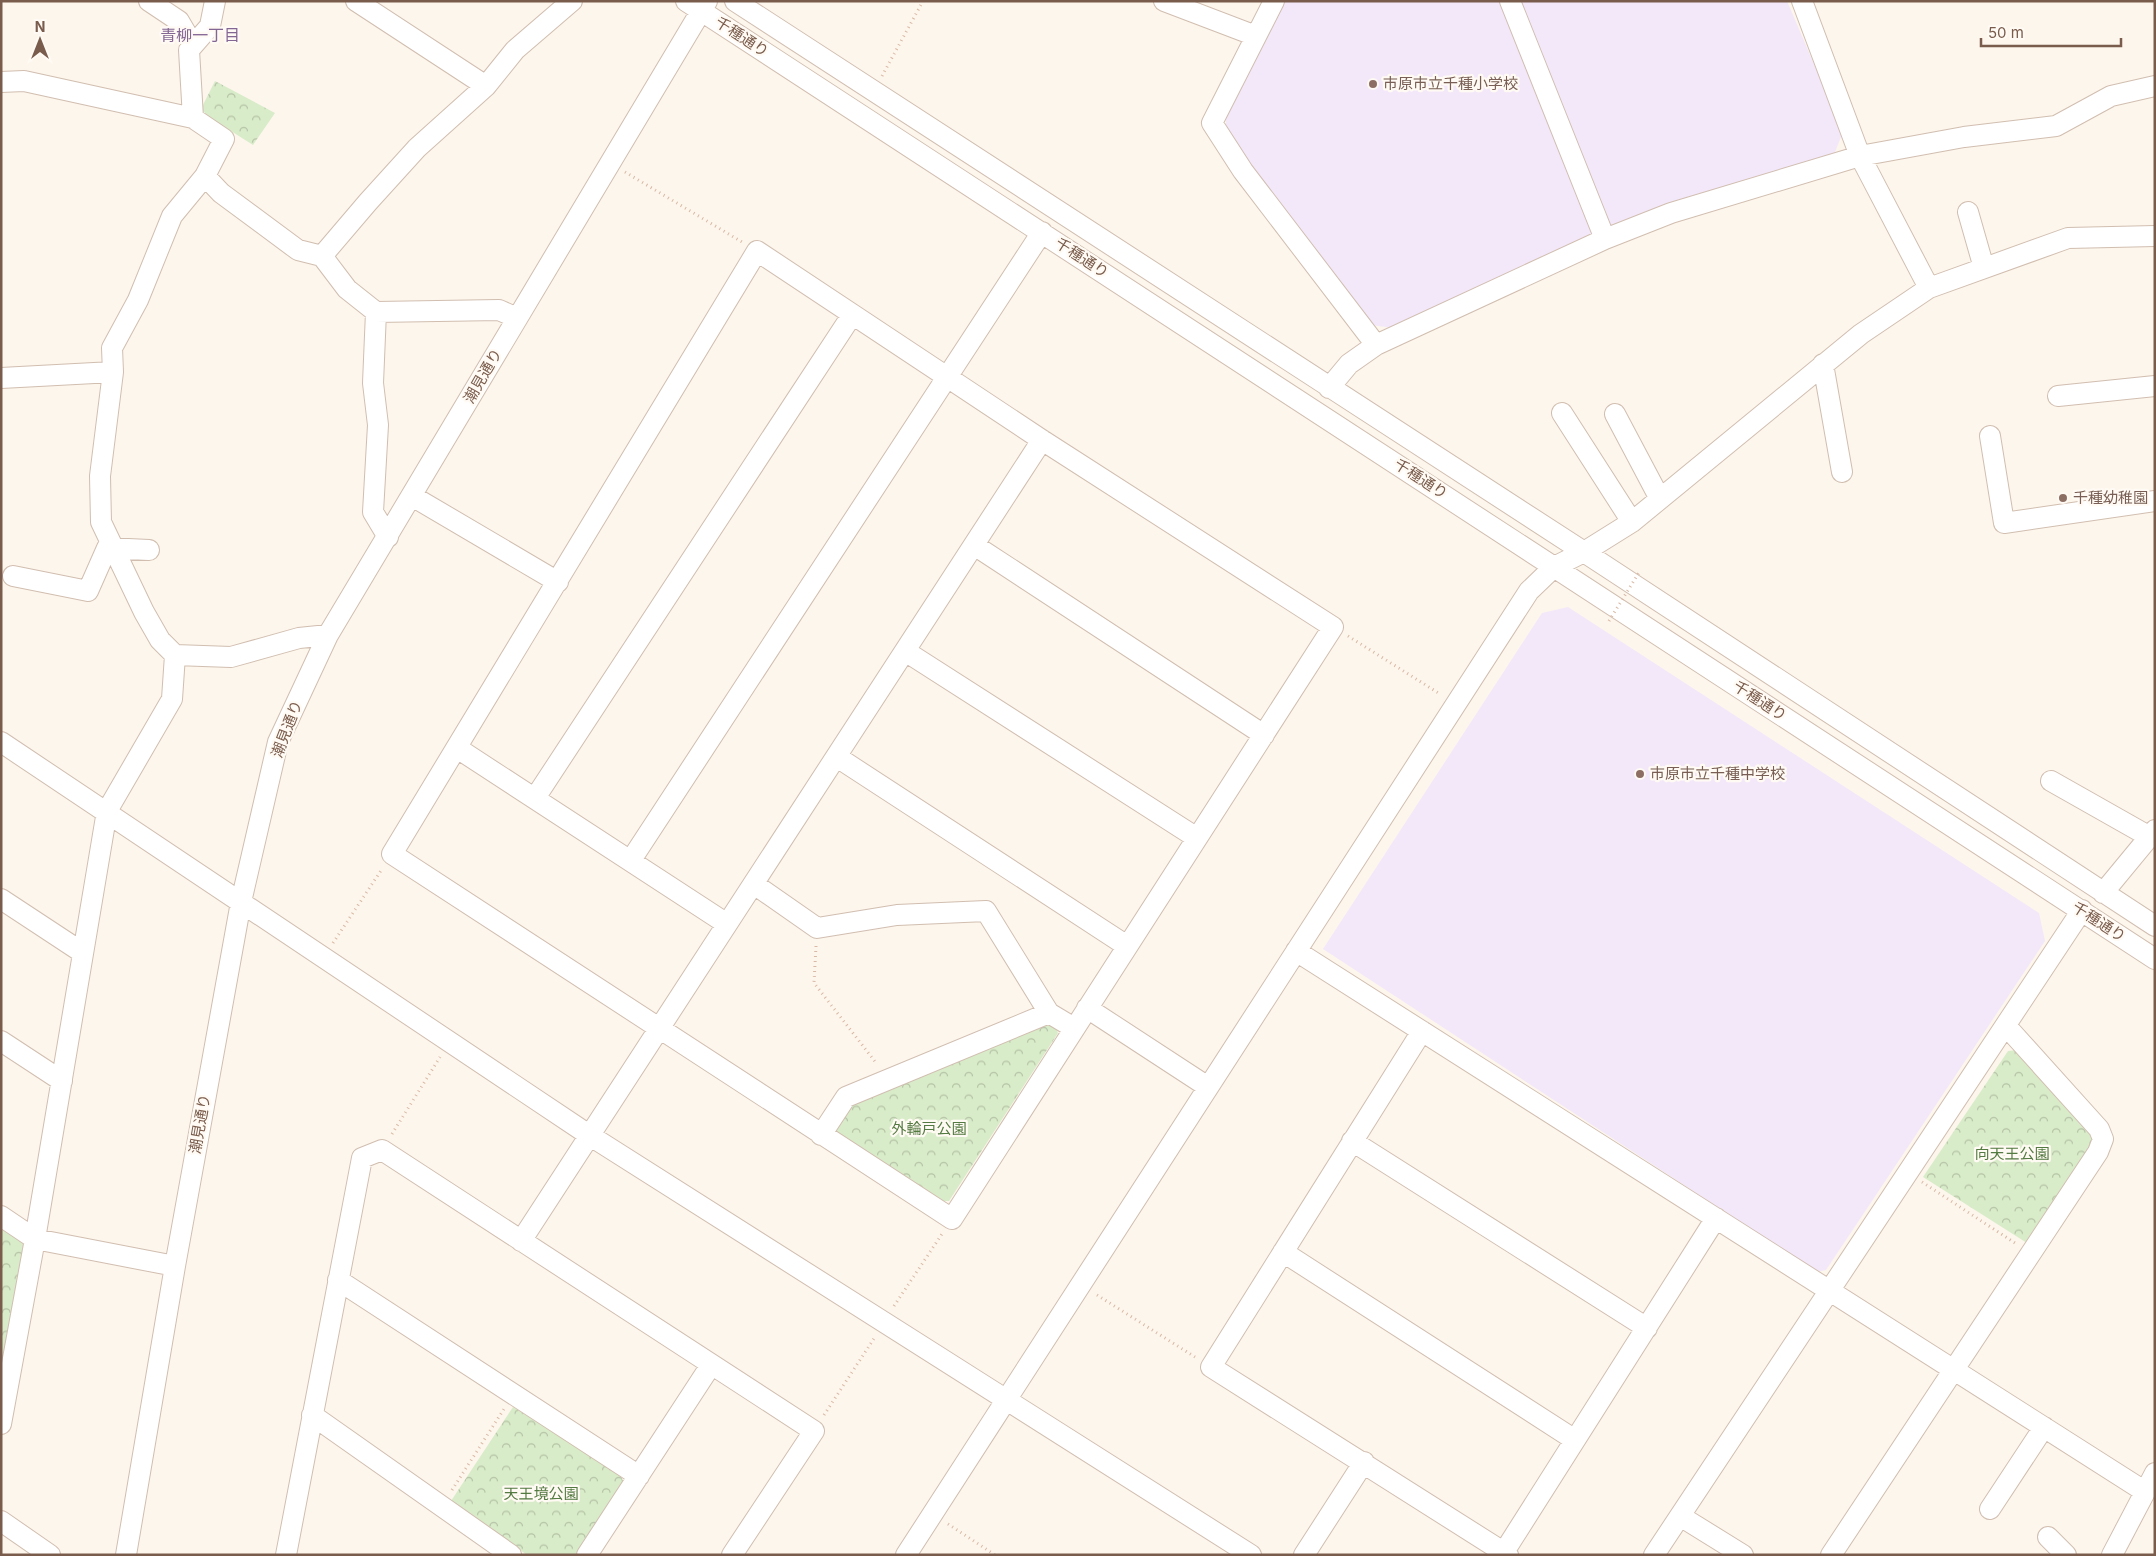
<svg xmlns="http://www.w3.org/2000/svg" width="2156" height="1556" font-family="Inter,'Noto Sans JP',sans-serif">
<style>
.education{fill:#f3e8fa}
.park{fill:url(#park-crowns)}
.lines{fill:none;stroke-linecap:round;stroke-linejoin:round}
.minor-casing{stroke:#d1beb0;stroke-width:22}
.path{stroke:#d9b8a5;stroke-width:3;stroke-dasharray:1 4;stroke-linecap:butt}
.minor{stroke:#fff;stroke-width:20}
.path-bridge{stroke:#d9b8a5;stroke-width:3;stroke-dasharray:1 4;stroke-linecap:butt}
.education-dot{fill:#8d6e63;stroke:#fffaf3;stroke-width:2}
.labels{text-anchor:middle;stroke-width:4.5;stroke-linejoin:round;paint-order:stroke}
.street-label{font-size:15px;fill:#7a5c4d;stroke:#fffaf3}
.education-label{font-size:15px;fill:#785e54;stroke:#fffaf3;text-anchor:start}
.park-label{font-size:15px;fill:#537a41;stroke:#fffaf3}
.neighbourhood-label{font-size:16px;fill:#846695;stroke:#fffaf3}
</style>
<defs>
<pattern id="park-crowns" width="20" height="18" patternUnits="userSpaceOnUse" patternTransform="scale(1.25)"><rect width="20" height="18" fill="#d8ecc9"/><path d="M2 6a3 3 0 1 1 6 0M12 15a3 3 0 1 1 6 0" fill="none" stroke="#b4c2a5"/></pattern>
</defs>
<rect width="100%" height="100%" fill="#fdf6ec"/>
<path class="education" d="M1285 1H1787L1843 132 1833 157 1393 328 1371 325 1226 131V114Z
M1568 607 2039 913 2045 941 1826 1270 1817 1272 1323 949 1542 613Z"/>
<path class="park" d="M215 81 275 113 253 145 209 117 201 109Z
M1043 1021 1055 1026 1058 1033 949 1201H939L835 1135 834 1125 850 1101Z
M2017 1050 2092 1136V1144L2027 1243 1923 1177 2008 1051Z
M1 1216 35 1239 12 1369 1 1362Z
M513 1407 620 1474 623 1481 575 1555H527L451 1501Z"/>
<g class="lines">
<g class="minor-casing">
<path id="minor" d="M149 1 179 21 193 45
M215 1 210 26 189 50 193 118 224 139 205 176 172 216 138 300 112 348 113 372 100 476 101 522 144 612 160 640 175 655 231 657 299 638 328 635
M356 1 486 86
M686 1 2155 959
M735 1 1584 552 2155 926
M1164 1 1256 36
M1274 1 1212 123 1243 171 1376 345
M1510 1 1605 239
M1802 1 1860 156 1929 288
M1 82 24 81 193 118
M205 176 221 193 298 250 322 256 347 289 376 312 499 310 517 318
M1968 212 1984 268
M757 251 1042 440 1333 627 952 1219 392 854Z
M322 256 368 202 417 148 486 86 515 50 572 1
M376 312 373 383 378 425 373 512 388 537
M1823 364 1842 472
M1 378 113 372
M1329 388 1349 364 1376 345 1605 239 1671 213 1860 156 1964 137 2056 126 2111 96 2155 86
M2058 396 2155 386
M1562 413 1632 522
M1615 414 1660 499
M1990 436 2004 523 2155 501
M412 496 558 582
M974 545 1264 735
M13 576 88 591 107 548 149 550
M905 651 1197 838
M1 742 589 1135 1251 1555
M457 748 727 924
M837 757 1127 946
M2051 781 2150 837
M535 798 852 315
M631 860 1042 232
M754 884 817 928 897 915 986 911 1049 1013 1074 1028
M2103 893 2155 830
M1 899 83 953
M1296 951 2144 1491
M1087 1008 1208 1087
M1422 1031 1211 1367 1508 1555
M1 1041 62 1081
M821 1135 846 1097 1049 1013
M1352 1141 1647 1328
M1 1216 35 1239 175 1266
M521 1241 1042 440
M1283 1252 1575 1440
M338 1280 639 1476
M312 1415 511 1555
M1 1424 35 1239 107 811 172 699 175 655
M1990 1509 2044 1427
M1680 1516 1743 1555
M1 1521 50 1555
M2048 1537 2066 1555
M1504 1552 1716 1218
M126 1555 175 1266 241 902 278 742 328 635 707 1
M286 1555 362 1158 382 1150 814 1431 732 1555
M587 1555 711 1365
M906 1555 1529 591 1554 567 1584 552 1632 522 1861 334 1929 288 2068 238 2155 236
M1304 1555 1364 1462
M1654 1555 2082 910
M1831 1555 2098 1152 2103 1139 2099 1129 2007 1027
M2112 1555 2155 1473"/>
</g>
<path class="path" d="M882 76 923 1
M625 172 742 242
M1348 636 1440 694
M333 943 382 869
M816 946 814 983 877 1064
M392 1134 440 1057
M1922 1182 2015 1243
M1097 1295 1195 1357
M894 1306 942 1234
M824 1415 875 1337
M452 1490 504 1409
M948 1524 995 1555"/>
<use href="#minor" class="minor"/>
<path class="path-bridge" d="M1609 621 1640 571"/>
</g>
<g class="education-dot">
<circle cx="1373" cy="84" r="5"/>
<circle cx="2063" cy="498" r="5"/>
<circle cx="1640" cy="774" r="5"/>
</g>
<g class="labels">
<g class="street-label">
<text transform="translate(742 37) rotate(33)" y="5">千種通り</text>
<text transform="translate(1082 258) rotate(33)" y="5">千種通り</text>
<text transform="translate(483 376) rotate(-60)" y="5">潮見通り</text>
<text transform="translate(1421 479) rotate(33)" y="5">千種通り</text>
<text transform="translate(1760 701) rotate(33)" y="5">千種通り</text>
<text transform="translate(287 729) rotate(-69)" y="5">潮見通り</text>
<text transform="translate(2099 922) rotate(33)" y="5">千種通り</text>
<text transform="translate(200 1124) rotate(-80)" y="5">潮見通り</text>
</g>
<g class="education-label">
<text x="1383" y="89">市原市立千種小学校</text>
<text x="2073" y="503">千種幼稚園</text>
<text x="1650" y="779">市原市立千種中学校</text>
</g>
<g class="park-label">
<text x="929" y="1134">外輪戸公園</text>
<text x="2012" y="1159">向天王公園</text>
<text x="541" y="1499">天王境公園</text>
</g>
<g class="neighbourhood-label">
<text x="200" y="41">青柳一丁目</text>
</g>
</g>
<rect width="2156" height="1556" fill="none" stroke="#7a5c4d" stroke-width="5"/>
<g transform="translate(40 40)" stroke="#fffaf3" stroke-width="4" paint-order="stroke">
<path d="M0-4L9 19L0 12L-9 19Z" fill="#7a5c4d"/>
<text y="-8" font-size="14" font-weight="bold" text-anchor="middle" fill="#7a5c4d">N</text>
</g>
<path d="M1981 38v8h140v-8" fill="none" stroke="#7a5c4d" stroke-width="2.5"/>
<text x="1988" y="38" font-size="15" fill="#7a5c4d" stroke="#fffaf3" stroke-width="4" paint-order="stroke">50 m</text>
</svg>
